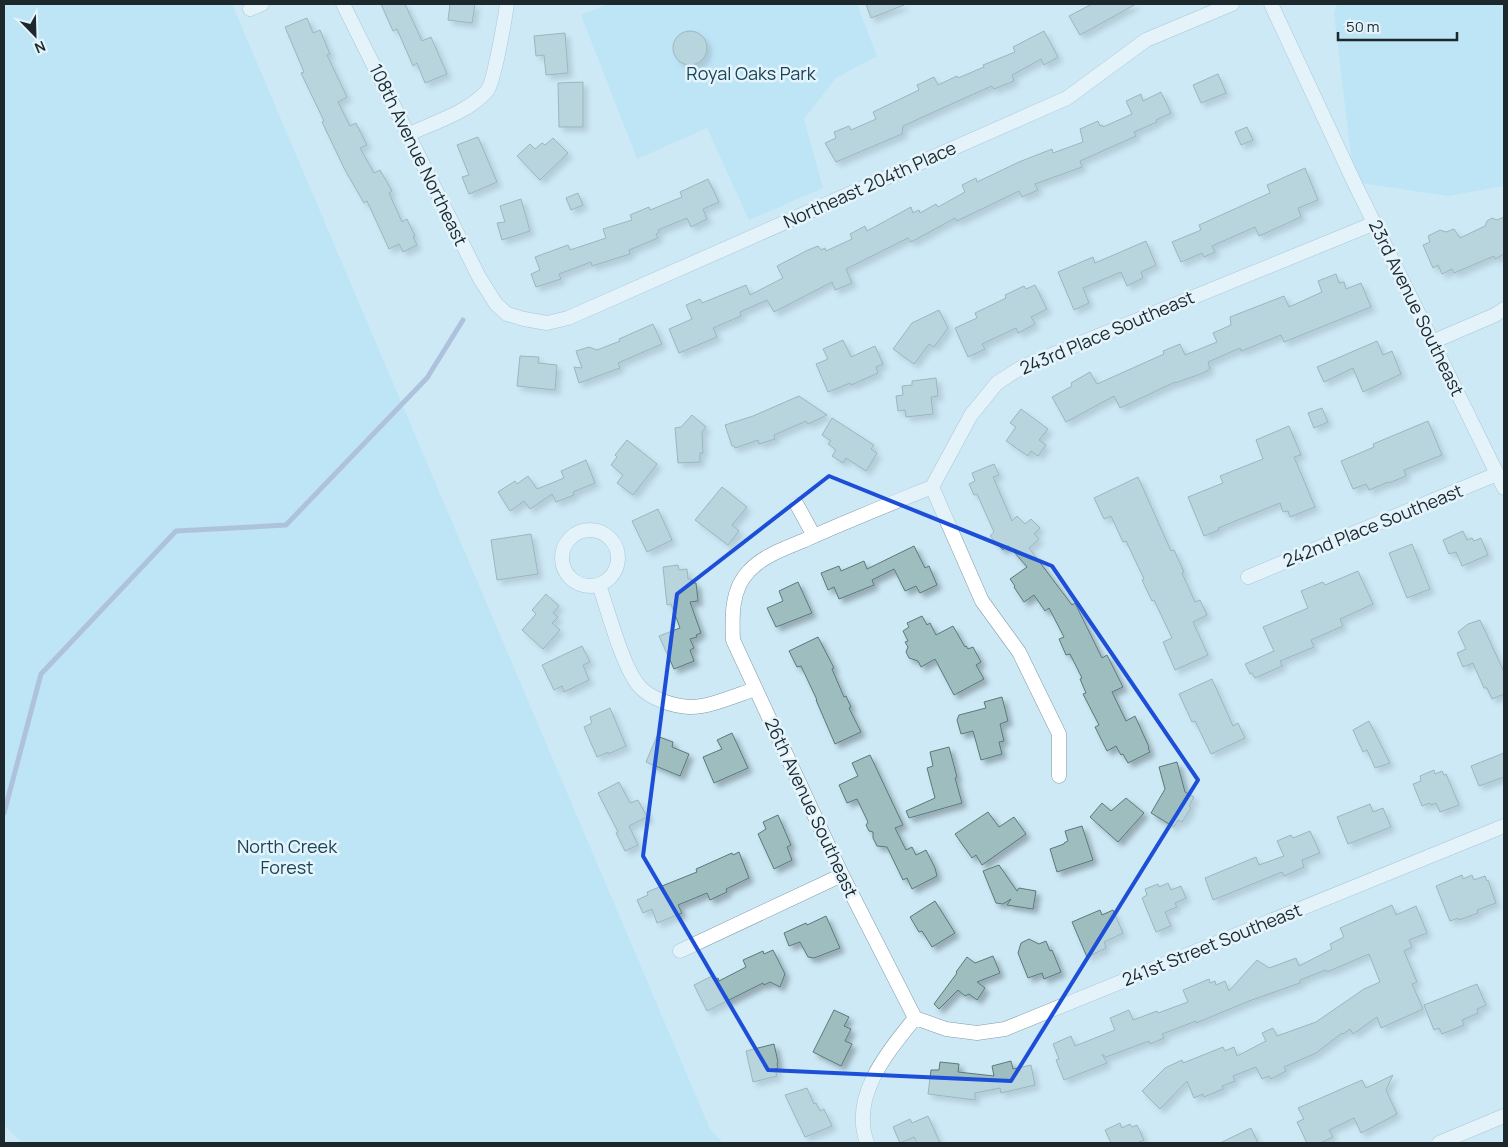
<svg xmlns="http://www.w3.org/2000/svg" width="1508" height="1147" font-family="Manrope,sans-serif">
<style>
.green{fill:#aadff7}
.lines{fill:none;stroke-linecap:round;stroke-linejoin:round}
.stream{stroke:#8a93bc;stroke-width:5}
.building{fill:#9dbdbf;stroke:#5b797b;filter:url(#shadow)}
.street-casing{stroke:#819ba8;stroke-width:15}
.street{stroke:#fff;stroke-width:14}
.marked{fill:none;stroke:#1d4ed8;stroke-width:4;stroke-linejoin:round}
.labels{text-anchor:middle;stroke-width:5;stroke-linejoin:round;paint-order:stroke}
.park-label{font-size:18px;fill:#1c4354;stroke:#e4f4fc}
.street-label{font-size:18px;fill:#1d282d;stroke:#e4f4fc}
</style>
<defs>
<filter id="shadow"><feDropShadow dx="4.5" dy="4.5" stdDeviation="2.5" flood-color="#0004"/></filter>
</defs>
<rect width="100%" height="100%" fill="#cde9f6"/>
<path class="green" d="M4 4H232L710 1129 723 1143H22L4 1125Z
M608 4H857L877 56 836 78 804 119 823 188 749 220 707 128 637 159 581 15Z
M1337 4H1504V186L1448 196 1354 182 1334 13Z"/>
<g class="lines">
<path class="stream" d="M4 813 41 674 176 531 286 525 427 378 463 320"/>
</g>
<path class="building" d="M381 4H405L422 41 431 37 447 74 425 83 417 63 413 66 397 29 393 31Z
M450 4H475L472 23 448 20Z
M866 4H904V5L871 18Z
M1092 4H1136L1080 35 1069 16Z
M307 18 313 33 320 30 330 54 327 55 347 97 338 102 350 126 356 123 367 145 360 148 374 173 380 170 392 191 389 193 402 222 407 219 415 236 413 237 417 245 403 252 399 244 389 249 367 201 364 203 345 170 322 122 324 121 301 73 304 72 285 27Z
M673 48a17 17 0 1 1 34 0a17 17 0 1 1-34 0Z
M1044 31 1058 57 1044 65 1041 59 1012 75 1014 81 994 89 992 86 967 97 903 126 902 134 836 162 825 143 836 138 834 132 849 126 851 130 876 119 873 112 919 90 917 85 934 77 938 85 957 76 958 78 984 67 983 65 1015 52 1013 47Z
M565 33 568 73 546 75 544 55 536 56 534 36Z
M1218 74 1226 93 1201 103 1193 85Z
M583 82V127H559L558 83Z
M1161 92 1171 113 1156 120 1157 122 1134 132 1136 136 1080 161 1082 167 1035 184 1038 190 1022 197 1019 191 957 221 955 218 911 242 908 238 846 269 852 283 835 290 832 282 774 312 767 300 740 312 741 316 713 328 717 337 679 353 669 329 692 319 686 305 700 299 702 303 746 285 750 295 783 278 777 266 808 250 818 246 821 250 825 248 826 251 852 239 850 234 865 226 867 231 911 207 913 213 919 210 920 213 936 204 938 207 965 192 962 185 976 178 977 182 1019 162 1052 149 1053 153 1083 142 1080 129 1098 121 1100 126 1102 125 1103 127 1132 114 1126 101 1141 94 1143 101Z
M1247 127 1253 140 1241 145 1235 132Z
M478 137 497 182 469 194 462 177 469 175 457 145Z
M553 138 568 153 540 180 517 156 530 144 535 149 542 143 545 145Z
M1305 168 1318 200 1298 208 1301 217 1259 236 1255 227 1212 246 1215 252 1204 257 1202 253 1181 262 1172 242 1201 230 1199 225 1270 193 1267 185Z
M708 179 719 202 703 209 707 219 691 227 687 218 658 230 659 232 656 234 658 238 629 250 630 254 592 266 591 262 559 274 561 279 536 287 531 274 540 270 535 257 568 245 570 250 606 238 603 229 632 220 630 215 649 207 650 210 682 197 680 192Z
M578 193 583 205 571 210 566 198Z
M521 199 530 231 502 240 497 223 505 222 500 206Z
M1504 217V254L1495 259 1494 256 1454 273 1452 269 1442 274 1438 265 1433 268 1423 245 1430 242 1428 236 1440 230 1446 232 1454 229 1460 238 1485 226 1487 221 1492 218 1497 220Z
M1146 241 1156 265 1141 272 1143 278 1127 286 1121 272 1083 288 1089 303 1074 310 1058 272 1093 257 1095 263Z
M1336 274 1339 283 1344 282 1346 289 1361 283 1371 307 1284 342 1281 335 1244 350 1241 351 1240 348 1208 362 1210 369 1203 373 1175 383V382L1120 408 1114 396 1066 422 1052 397 1072 386 1071 383 1090 372 1097 384 1164 354 1163 351 1180 344 1185 355 1217 342 1213 333 1231 325 1230 317 1284 296 1289 307 1322 292 1318 281Z
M1035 285 1047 309 1031 317 1035 324 1018 333 1016 328 982 344 985 349 968 357 955 328 977 318 975 313 1006 298 1005 295 1024 286 1026 289Z
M939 310 948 328 934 347 929 344 914 364 893 349 912 323Z
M653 324 662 344 618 363 620 368 579 383 574 367 582 368 576 351 589 347 597 350 620 341 619 339Z
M843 340 851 357 875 346 883 364 876 367 878 373 851 385 850 383 828 392 816 364 828 359 823 349Z
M1377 341 1383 355 1392 351 1401 374 1363 392 1353 368 1324 382 1317 367Z
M520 356 539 357 538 363 557 365 555 390 517 386Z
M936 378 938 396 931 397 933 414 906 417 905 410 898 411 896 396 903 395 902 386 912 385V381Z
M799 396 827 415 808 424 806 421 774 435 775 439 759 444 758 440 735 448 734 446H732L725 425 753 416Z
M1322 408 1328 422 1314 428 1308 413Z
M1021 409 1048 429 1039 440 1046 445 1038 456 1031 451 1028 456 1006 441 1016 427 1010 423Z
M692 415 706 427 702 432 703 453H700V462L678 463 675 428 681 427Z
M832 418 874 445 871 449 877 453 866 471 846 458 843 463 832 456 836 450 828 444 831 441 822 435Z
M1428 421 1442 455 1404 470 1406 476 1389 483 1388 482 1369 490 1366 484 1353 489 1341 461 1374 447 1373 444Z
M1289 426 1301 455 1294 457 1315 507 1290 517 1288 511 1283 512 1280 503 1218 528 1219 530 1204 536 1188 497 1223 483 1220 476 1263 459 1256 440Z
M627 440 657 464 633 495 617 483 623 475 611 465 617 457 615 455Z
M586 460 595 483 573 492 574 495 556 502 552 494 530 509 524 501 510 511 498 492 515 481 517 484 528 476 537 489 564 478 561 471Z
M994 464 999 475 993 477 1012 521 1017 516 1025 524 1031 519 1040 528 1034 534 1039 539 1029 548 1072 605 1075 603 1102 658 1107 655 1123 687 1112 692 1126 721 1135 716 1149 747 1148 748 1150 752 1128 763 1123 754 1121 755 1116 746 1107 751 1095 727 1099 725 1083 694 1086 693 1080 679 1082 678 1070 654 1066 655 1059 639 1064 637 1049 608 1045 611 1034 595 1024 602 1014 587 1015 586 1010 579 1027 567 1008 545 1003 550 990 536 994 532 977 494 974 495 969 484 975 481 972 473Z
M1138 477 1171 551 1174 550 1184 572 1182 573 1195 602 1200 600 1207 615 1193 622 1208 655 1175 670 1163 642 1172 638 1154 600 1152 601 1142 580 1144 579 1126 541 1123 542 1111 516 1104 519 1094 498Z
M722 487 747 507 732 525 739 531 728 545 695 520Z
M658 509 672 540 647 552 632 521Z
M1463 531 1467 540 1472 538 1474 541 1481 538 1488 555 1462 566 1456 552 1449 554 1443 540Z
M531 534 538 574 497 580 491 540Z
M1412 544 1430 589 1407 598 1389 553Z
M914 546 925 568 929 566 937 585 920 593 916 586 905 591 894 569 872 580 874 585 839 599 834 587 828 590 821 573 839 566 841 571 864 561 867 569Z
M678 565 679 570 687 569 688 579H691L692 583H696L698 601 690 602 701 633 696 635 697 637 690 639 694 648 690 650 694 661 674 669 659 636 680 628 671 604 667 605 663 567Z
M1358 571 1373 604 1340 619 1343 626 1311 640 1314 647 1280 661 1282 666 1255 678 1252 673 1250 674 1245 664 1274 651 1263 627 1308 608 1301 591 1323 582 1325 585Z
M798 582 812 613 776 627 767 608 783 601 779 591Z
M546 594 559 606 553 613 558 617 552 623 560 630 543 649 522 630 536 614 532 610Z
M922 616 927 625 930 623 936 635 953 626 965 647 966 646 968 649 973 647 981 662 976 665 984 679 954 695 935 659 921 667 918 661 909 658 906 652 908 647 905 642 908 641 903 631 909 627 907 623Z
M1480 620 1504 672V694L1492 699 1487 688H1484L1473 663 1463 667 1457 653 1466 649 1458 632 1468 624Z
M818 637 834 668 832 669 844 697 846 696 851 707 849 708 861 732 835 744 816 700H817L801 666 797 667 789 651Z
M582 646 590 662 583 665 589 680 564 692 562 686 554 690 542 665Z
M1212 679 1233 726 1238 723 1245 738 1211 754 1195 721 1192 722 1179 694Z
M1002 697 1008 721 1000 724 1004 741 999 742 1002 754 981 760 973 731 961 734 957 720 959 715 986 708 984 702Z
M610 708 626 746 608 754V752L597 757 584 727 592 723 590 717Z
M1369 721 1390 763 1375 768 1367 750 1363 752 1353 730Z
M732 733 748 768 714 783 703 757 722 749 717 740Z
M657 736 673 742 672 747 689 754 680 776 646 762Z
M949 747 957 777 955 778 962 803 909 818 906 811 935 798 927 768 933 766 930 752Z
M1504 753V777L1479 786 1471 766Z
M870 755 903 825 895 828 906 850 912 847 916 855 926 850 935 868 937 876 912 889 907 878 903 880 887 847 877 846 873 838V832L869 831 866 825 868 822 857 799 847 803 839 785 858 776 852 763Z
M1177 762 1185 792 1194 797 1189 806 1191 808 1182 822 1178 820 1174 827 1151 813 1165 789 1159 767Z
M1434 770 1435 774 1442 771 1444 775 1446 774 1459 805 1440 812 1436 803 1431 805 1430 803 1422 806 1413 784 1421 781 1420 776Z
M619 782 630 803 638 800 647 817 629 826 638 845 625 851 616 833 618 832 598 793Z
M1126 798 1144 813 1118 842 1090 817 1102 803 1111 811Z
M1370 804 1373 812 1383 808 1391 827 1348 844 1337 817Z
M988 812 999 827 1014 817 1026 834 982 865 976 855 972 858 955 834Z
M778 815 791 845 787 847 792 860 774 869 758 834 766 829 763 822Z
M1082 826 1093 860 1057 872 1050 849 1064 844V843L1068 841 1065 831Z
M1310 831 1320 853 1302 860 1304 867 1284 876 1282 872 1213 900 1205 878 1256 857 1259 865 1284 856 1277 841 1291 835 1293 838Z
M739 852 749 878 726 889 727 892 710 900 707 893 678 905 682 913 657 923 652 909 643 913 637 900 648 895 647 892 697 872 696 869 732 853 733 855Z
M999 865 1017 891 1019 888 1036 891 1033 909 1007 905 1011 899 1003 904 996 903 983 871Z
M1462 875 1463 879 1472 875 1474 880 1485 876 1487 881 1488 880 1496 903 1477 910 1478 913 1459 920 1458 918 1450 921 1436 886Z
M1168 883 1171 890 1181 886 1186 898 1175 903 1177 907 1165 912 1171 926 1156 932 1142 898 1147 895 1145 889 1158 884 1159 887Z
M935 901 955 933 932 947 922 931 919 932 910 917Z
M1392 905 1396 915 1416 906 1427 933 1409 940 1412 947 1404 951 1417 982 1412 984 1423 1009 1381 1028 1377 1017 1353 1034 1350 1029 1343 1034 1342 1033 1316 1053 1284 1067 1286 1071 1271 1079 1269 1076 1262 1079 1256 1067 1233 1076 1235 1081 1222 1086 1223 1089 1204 1097 1203 1094 1194 1098 1187 1081 1160 1109 1142 1091 1165 1068 1182 1060 1183 1063 1223 1047 1225 1051 1234 1047 1237 1056 1266 1041 1262 1033 1273 1028 1277 1036 1316 1022 1364 989 1380 982 1369 954 1327 972 1326 970 1300 980V983L1249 1001 1196 1023V1021L1162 1034 1164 1038 1150 1044 1149 1041 1106 1057 1102 1054 1107 1063 1064 1080 1056 1060 1059 1059 1053 1044 1071 1036 1075 1046 1115 1030 1110 1018 1129 1010 1133 1020 1157 1011 1158 1013 1188 1002 1183 990 1209 979 1210 983 1215 981 1216 985 1225 981 1229 991 1257 960 1269 968 1296 958 1299 966 1332 949 1330 944 1344 937 1340 928Z
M1100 910 1102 915 1113 910 1123 933 1104 942 1106 948 1087 957 1072 922Z
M826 916 840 948 814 958 808 957 800 942 789 946 784 933 806 923 807 925Z
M1029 939 1039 944 1046 941 1050 951 1052 950 1061 972 1044 979 1042 973 1028 978 1018 953 1021 943Z
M773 950 785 974 780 987 770 982 764 985 763 983 707 1011 694 985 712 976 714 980 718 978 719 981 746 967 743 960 763 951 764 954Z
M993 956 1000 973 977 982 985 988 977 1000 969 994 965 996 958 990 939 1009 934 1004 957 973 956 972 967 957 975 963Z
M1477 984 1486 1005 1477 1009 1478 1013 1462 1020 1464 1025 1442 1034 1439 1028 1434 1030 1424 1005Z
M834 1010 849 1017 844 1026 851 1029 845 1041 852 1044 841 1066 813 1052Z
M774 1044 778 1062 777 1064 778 1068 775 1069 777 1076 753 1082 746 1051Z
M1011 1061 1013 1069 1031 1065 1035 1085 1001 1093 1000 1088 975 1093V1100L928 1094 931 1070H939L940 1062 959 1064 958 1072 994 1076 992 1066Z
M1393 1075 1386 1090 1397 1114 1361 1133 1354 1118 1329 1130 1333 1137 1320 1143H1307L1297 1122 1304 1119 1298 1108 1362 1080 1366 1088Z
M807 1088 814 1104 816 1103 820 1111 824 1109 832 1126 805 1137 785 1095Z
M928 1116 940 1143H917L914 1137 900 1143 893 1127 910 1119 912 1123Z
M1120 1123 1122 1128 1130 1124 1132 1127 1137 1125 1144 1140 1137 1143H1111L1105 1130Z
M1251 1128 1258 1143H1220Z"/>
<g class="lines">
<g class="street-casing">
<path id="street" d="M343 4 479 277 496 304 507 314 524 319 547 323 568 318 1067 98 1146 40 1232 4
M1271 4 1354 182 1504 488
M250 9 262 4
M409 134C435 122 467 113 487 91 494 83 505 18 507 4
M1432 342 1495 315 1504 309
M932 487 982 601 1019 652 1059 734V776
M797 505 814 536
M562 558a28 28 0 1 1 56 0a28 28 0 1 1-56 0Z
M1248 577 1497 474
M599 585C608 610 623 669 640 687 651 699 673 706 689 707 707 708 737 695 755 689
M680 951 842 875
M915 1018 842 875 733 640C732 617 731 589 749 571 764 555 786 548 805 540 847 521 890 504 932 487L971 415 997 383 1022 367 1375 223
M915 1018 946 1029 977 1033 1005 1029 1504 826
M867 1143C850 1096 887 1053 915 1018
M1439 1143 1504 1116"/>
</g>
<use href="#street" class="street"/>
</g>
<path d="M0 0H1508V1147H0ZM829 476 1052 566 1198 780 1011 1081 768 1070 643 856 677 594Z" fill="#cde9f6" fill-opacity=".55" fill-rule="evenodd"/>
<path class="marked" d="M829 476 1052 566 1198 780 1011 1081 768 1070 643 856 677 594Z"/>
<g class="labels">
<g class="park-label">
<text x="751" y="80">Royal Oaks Park</text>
<text x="287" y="853">North Creek<tspan x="287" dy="21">Forest</tspan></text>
</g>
<g class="street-label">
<text transform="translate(418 155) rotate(64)" y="6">108th Avenue Northeast</text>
<text transform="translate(870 185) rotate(-24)" y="6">Northeast 204th Place</text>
<text transform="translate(1416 308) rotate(64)" y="6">23rd Avenue Southeast</text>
<text transform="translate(1107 333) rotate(-23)" y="6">243rd Place Southeast</text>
<text transform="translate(1373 526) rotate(-22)" y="6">242nd Place Southeast</text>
<text transform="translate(811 808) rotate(65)" y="6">26th Avenue Southeast</text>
<text transform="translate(1212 945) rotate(-22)" y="6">241st Street Southeast</text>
</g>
</g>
<rect width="1508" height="1147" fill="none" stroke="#1d282d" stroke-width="10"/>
<g transform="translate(35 35) rotate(157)" stroke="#e4f4fc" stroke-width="4" paint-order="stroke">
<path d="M0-4L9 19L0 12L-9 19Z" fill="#1d282d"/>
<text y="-8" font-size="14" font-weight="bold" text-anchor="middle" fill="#1d282d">N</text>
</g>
<path d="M1338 32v8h119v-8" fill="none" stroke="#1d282d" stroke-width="2.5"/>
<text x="1346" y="32" font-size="15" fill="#1d282d" stroke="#e4f4fc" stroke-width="4" paint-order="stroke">50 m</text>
</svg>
